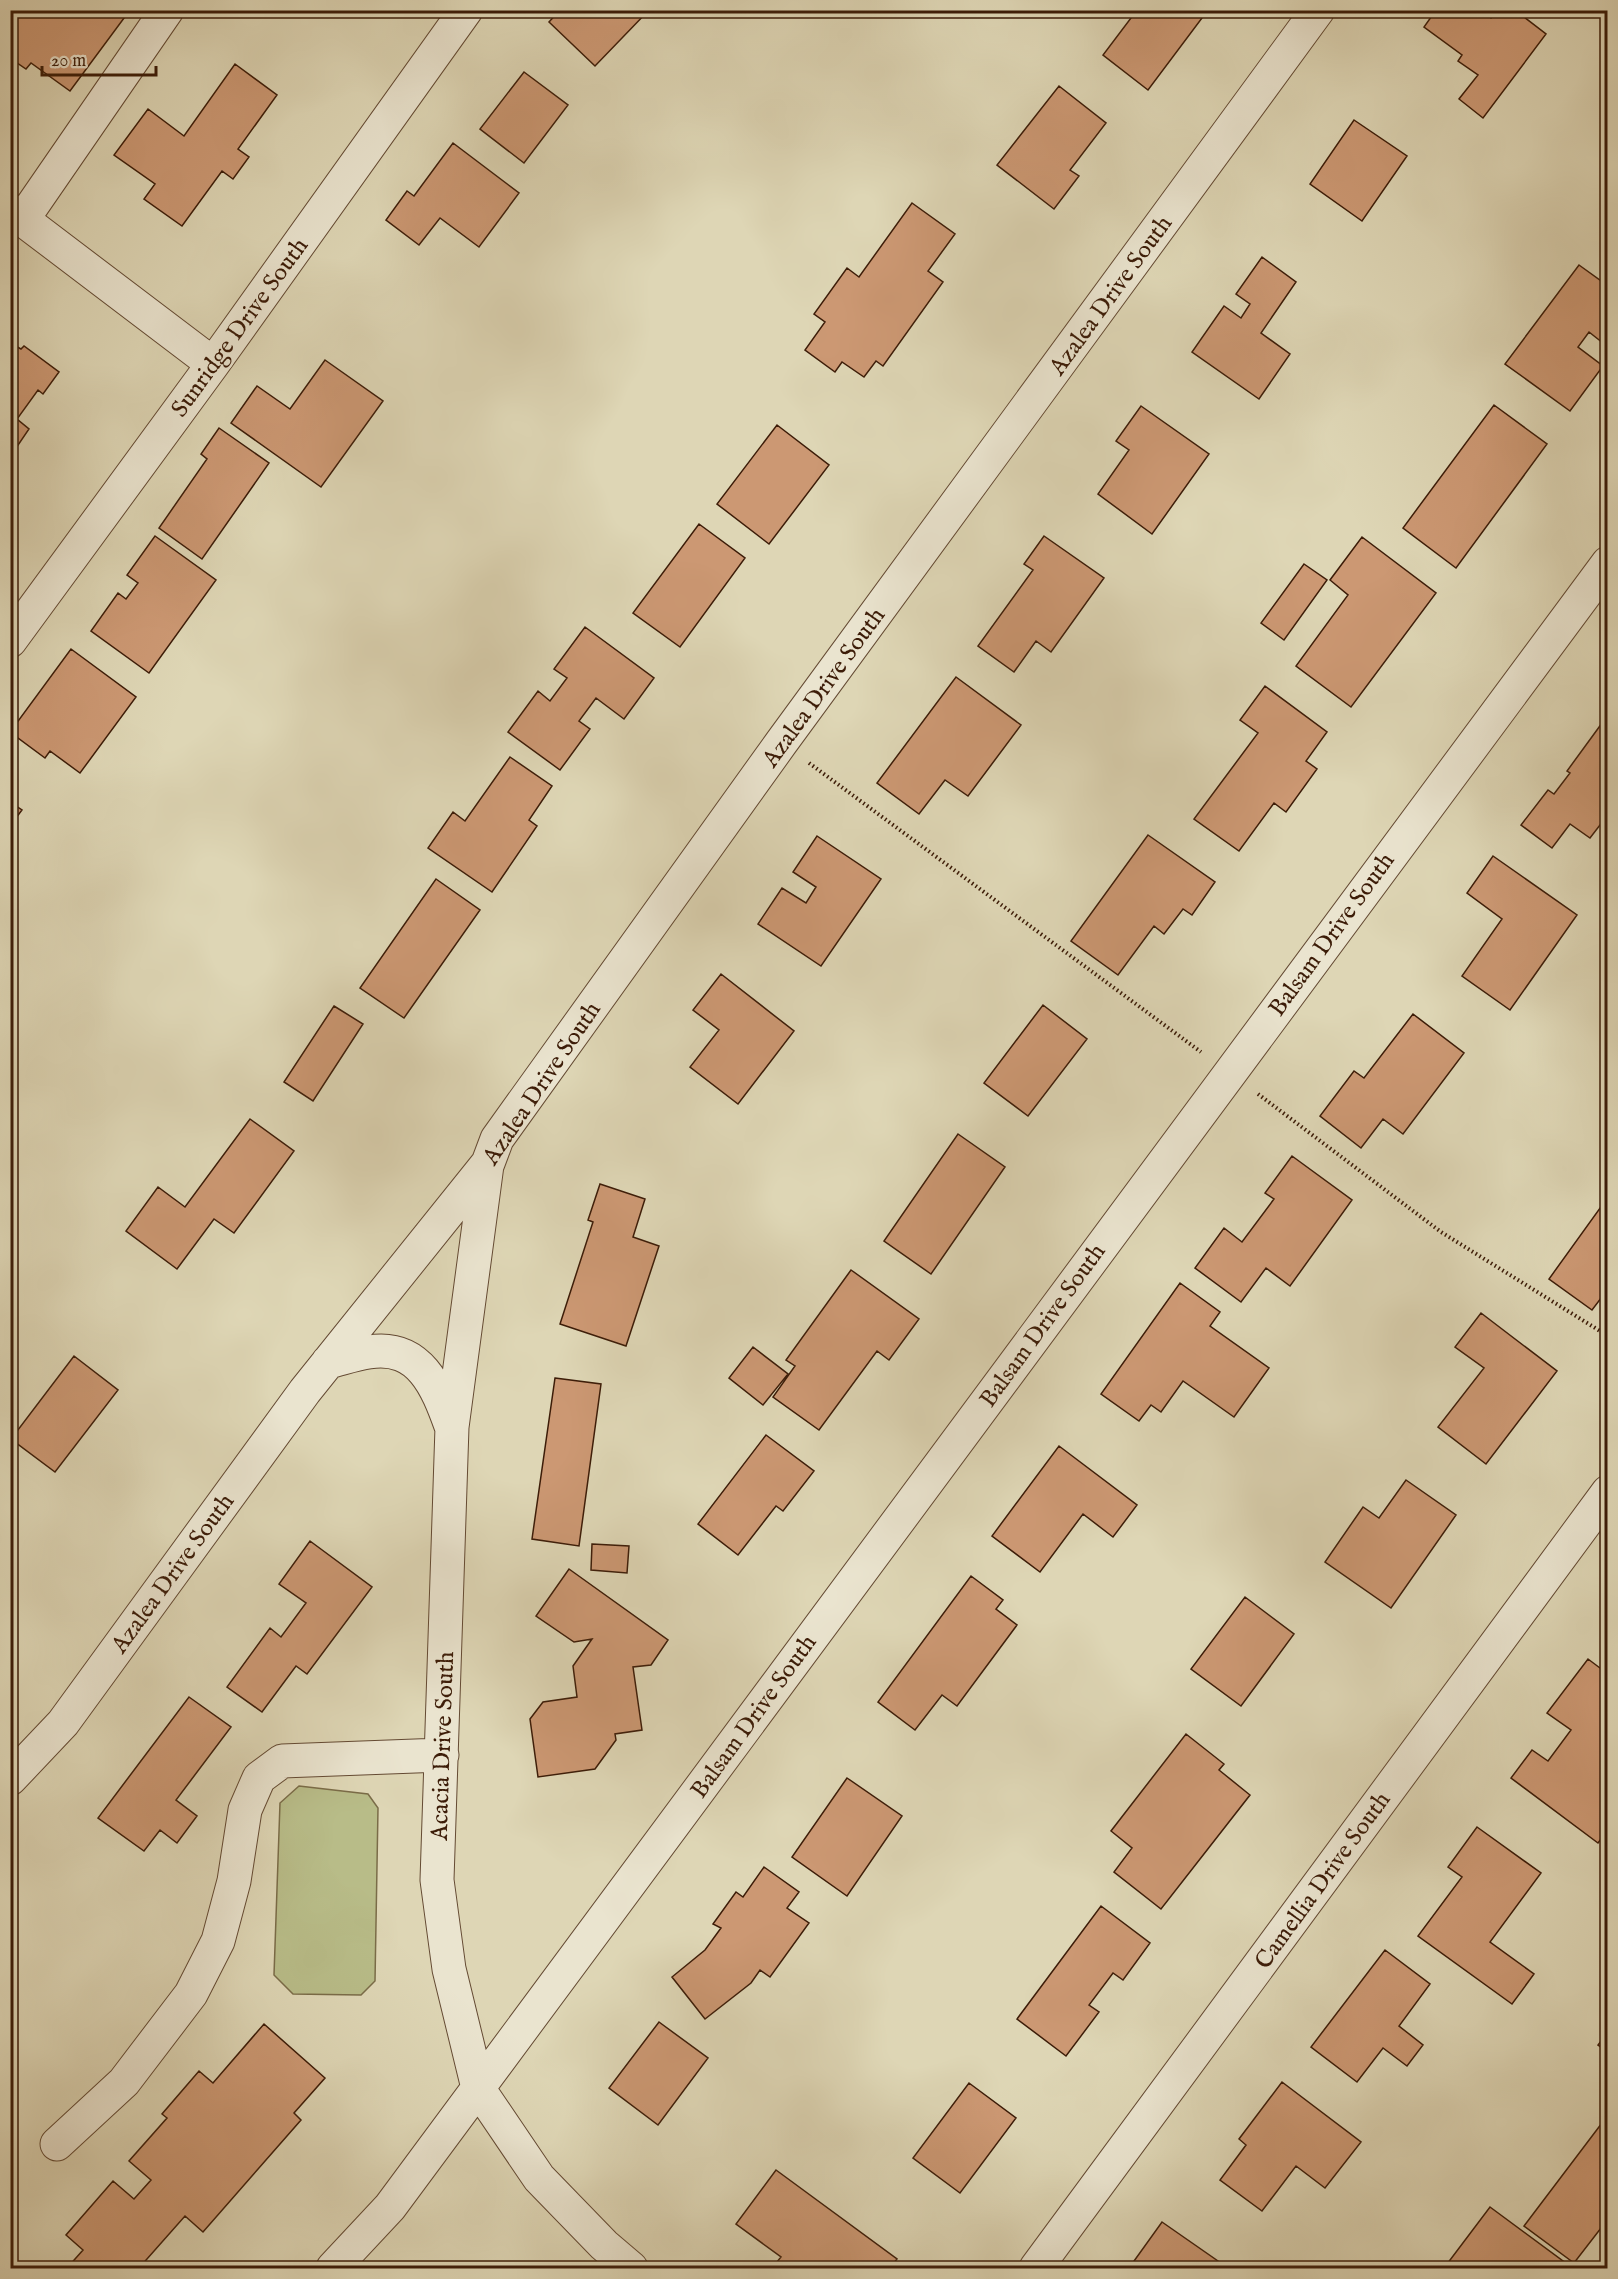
<svg xmlns="http://www.w3.org/2000/svg" width="1618" height="2279" font-family="'IM FELL English',serif">
<style>
.green{fill:#b8bc88;stroke:#7a6c48;stroke-width:1.5}
.building{fill:#cc9873;stroke:#3c1c08;stroke-width:1.5}
.lines{fill:none;stroke-linecap:round;stroke-linejoin:round}
.minor-casing{stroke:#644a33;stroke-width:35}
.path{stroke:#3c1c08;stroke-width:4;stroke-dasharray:1.5 3;stroke-linecap:butt}
.minor{stroke:#eae4cf;stroke-width:33}
.labels{text-anchor:middle;stroke-width:4.5;stroke-linejoin:round;paint-order:stroke}
.street-label{font-size:24px;fill:#3c1c08;stroke:#eae4cf}
</style>
<rect width="100%" height="100%" fill="#ded6b5"/>
<filter id="stains"><feTurbulence type="fractalNoise" baseFrequency=".00333" numOctaves="4"/><feColorMatrix values="0 0 0 0 .2 0 0 0 0 .09 0 0 0 0 .02 0 0 0 .5 -.17"/></filter>
<radialGradient id="worn" r=".72"><stop offset=".6" stop-color="#630" stop-opacity="0"/><stop offset="1" stop-color="#630" stop-opacity=".3"/></radialGradient>
<path class="green" d="M299 1786 368 1794 378 1808 375 1981 361 1995 293 1994 274 1975 280 1803Z"/>
<path class="building" d="M10 10H47L56 17 61 10H130L70 91 31 63 26 69 10 58Z
M560 10H649L595 66 549 22Z
M1137 10H1208L1148 90 1103 55Z
M1436 10H1481L1491 18 1496 10H1515L1546 34 1483 118 1459 99 1478 75 1458 61 1462 55 1424 27Z
M235 64 277 95 238 149 249 157 233 179 222 171 182 226 144 199 155 184 114 155 148 109 184 136Z
M524 72 568 105 524 163 480 129Z
M1059 86 1106 123 1070 170 1079 176 1054 209 997 165Z
M1354 120 1407 156 1362 221 1310 184Z
M453 143 519 193 479 247 440 218 419 245 386 220 407 191 414 196Z
M912 203 955 234 928 271 943 282 883 366 876 361 864 377 842 362 835 372 805 350 825 322 814 314 847 268 859 277Z
M1262 257 1296 282 1261 333 1290 354 1259 399 1192 352 1224 306 1241 318 1250 304 1236 294Z
M1579 265 1608 286V347L1589 332 1578 347 1603 366 1570 411 1505 364Z
M10 343 21 349 24 346 59 372 43 394 38 390 17 419 29 429 14 451 10 449Z
M325 360 383 401 321 487 231 423 257 386 290 409Z
M1494 405 1547 444 1456 568 1403 528Z
M1141 406 1209 454 1152 534 1098 494 1129 450 1116 441Z
M777 425 829 465 769 544 717 504Z
M219 428 269 463 202 559 159 528 207 459 201 454Z
M699 524 745 558 680 647 633 613Z
M155 536 216 580 149 673 91 631 118 593 126 599 138 583 127 575Z
M1044 536 1104 578 1051 652 1036 641 1014 672 978 646 1033 570 1024 564Z
M1362 537 1436 593 1351 707 1296 666 1348 595 1330 580Z
M1304 564 1327 580 1284 640 1261 623Z
M585 627 654 678 624 719 596 698 579 721 590 729 560 770 508 732 538 691 550 701 567 678 554 669Z
M71 649 136 697 80 773 50 751 45 758 10 732Z
M956 677 1021 725 968 796 945 780 919 814 877 783Z
M1265 686 1327 732 1306 761 1317 769 1286 812 1274 803 1239 851 1194 819 1258 733 1240 720Z
M1605 719 1608 720V830L1600 825 1590 838 1570 824 1552 848 1521 825 1548 790 1554 794 1570 773 1567 771Z
M510 757 552 786 529 820 537 826 492 892 428 848 453 812 465 821Z
M10 802 22 810 10 826Z
M1148 835 1215 882 1192 915 1183 909 1164 934 1154 926 1118 975 1071 941Z
M817 836 881 879 821 966 758 924 782 888 806 903 816 887 793 872Z
M1493 856 1577 915 1510 1010 1462 976 1502 919 1467 893Z
M436 879 480 910 404 1018 360 988Z
M721 974 794 1031 738 1104 690 1067 719 1030 693 1010Z
M1043 1005 1087 1039 1028 1116 984 1083Z
M334 1006 363 1024 313 1101 284 1082Z
M1413 1014 1464 1053 1403 1134 1383 1119 1361 1148 1320 1116 1354 1071 1364 1078Z
M250 1119 294 1151 234 1233 214 1219 177 1269 126 1231 158 1187 185 1207Z
M958 1134 1005 1167 931 1274 884 1241Z
M1292 1156 1352 1200 1290 1286 1266 1268 1241 1302 1195 1268 1224 1228 1242 1242 1274 1199 1265 1193Z
M600 1184 645 1199 633 1237 659 1246 626 1346 560 1324 593 1222 588 1220Z
M1608 1197V1289L1592 1310 1549 1279Z
M851 1270 919 1319 889 1360 877 1351 819 1430 773 1397 795 1366 786 1360Z
M1180 1283 1220 1312 1210 1326 1269 1368 1234 1417 1183 1381 1161 1412 1151 1405 1139 1421 1101 1394Z
M1481 1313 1557 1371 1486 1464 1438 1427 1484 1368 1455 1347Z
M753 1347 788 1374 763 1405 729 1378Z
M74 1356 118 1390 55 1472 11 1439Z
M555 1378 601 1384 579 1546 532 1539Z
M766 1435 814 1471 783 1511 776 1506 738 1555 698 1524Z
M1059 1446 1137 1505 1113 1537 1083 1514 1040 1572 992 1536Z
M1406 1480 1456 1515 1391 1608 1325 1562 1363 1507 1379 1518Z
M310 1541 372 1587 307 1674 296 1666 262 1712 227 1687 270 1628 281 1637 306 1603 279 1584Z
M592 1544 629 1546 627 1573 591 1570Z
M569 1569 668 1640 651 1665 633 1667 642 1730 615 1734 616 1740 595 1769 538 1777 530 1719 543 1702 577 1697 573 1666 592 1639 574 1642 536 1616Z
M971 1576 1003 1600 996 1609 1017 1625 957 1706 942 1695 915 1730 878 1702Z
M1245 1597 1294 1634 1241 1706 1191 1669Z
M1588 1659 1608 1674V1830L1598 1843 1511 1778 1532 1750 1548 1761 1571 1730 1547 1713Z
M189 1697 231 1727 176 1800 197 1816 177 1843 160 1830 144 1851 98 1818Z
M1186 1734 1224 1764 1219 1770 1250 1795 1161 1909 1114 1872 1132 1848 1111 1831Z
M847 1778 902 1816 847 1896 792 1857Z
M1477 1827 1541 1873 1490 1942 1534 1974 1512 2004 1418 1936 1462 1877 1448 1867Z
M764 1867 799 1892 787 1908 809 1923 770 1977 760 1970 751 1983 705 2019 672 1977 705 1950 721 1928 713 1924 736 1892 743 1897Z
M1101 1906 1150 1943 1123 1980 1113 1973 1089 2005 1099 2012 1066 2056 1017 2019Z
M1385 1950 1430 1984 1399 2026 1423 2045 1407 2066 1383 2048 1357 2082 1311 2047Z
M659 2022 708 2058 658 2125 609 2088Z
M264 2024 325 2078 294 2113 301 2120 203 2232 185 2216 139 2268H67L83 2250 66 2235 113 2181 134 2199 151 2180 129 2161 167 2118 162 2114 199 2071 213 2083Z
M1608 2032V2052L1598 2045Z
M1282 2082 1361 2142 1325 2188 1296 2166 1262 2211 1220 2180 1246 2145 1239 2139Z
M969 2083 1016 2118 960 2193 913 2158Z
M1608 2115V2219L1574 2263 1524 2226Z
M776 2170 897 2259 890 2268H772L781 2257 736 2224Z
M1490 2207 1567 2264 1564 2268H1444Z
M1162 2222 1228 2268H1129Z"/>
<g class="lines">
<g class="minor-casing">
<path id="minor" d="M10 210 213 364
M23 219 167 10
M10 641 213 364 466 10
M487 1165 452 1427 437 1880 449 1969 478 2088 539 2178 604 2245 631 2268
M328 1362C341 1359 355 1354 369 1352 420 1344 437 1387 451 1426
M10 1779 63 1723 305 1391 488 1163 497 1139 781 743 1318 10
M57 2144 124 2082 191 1994 218 1941 234 1881 245 1810 259 1778 282 1761 442 1755
M333 2268 390 2207 1608 563
M1036 2268 1608 1492"/>
</g>
<path class="path" d="M809 763 1201 1052
M1258 1094 1441 1232 1608 1336"/>
<use href="#minor" class="minor"/>
</g>
<g class="labels">
<g class="street-label">
<text transform="translate(1110 295) rotate(-54)" y="8">Azalea Drive South</text>
<text transform="translate(239 327) rotate(-54)" y="8">Sunridge Drive South</text>
<text transform="translate(823 687) rotate(-54)" y="8">Azalea Drive South</text>
<text transform="translate(1331 934) rotate(-54)" y="8">Balsam Drive South</text>
<text transform="translate(541 1083) rotate(-56)" y="8">Azalea Drive South</text>
<text transform="translate(1042 1325) rotate(-54)" y="8">Balsam Drive South</text>
<text transform="translate(172 1573) rotate(-54)" y="8">Azalea Drive South</text>
<text transform="translate(753 1716) rotate(-54)" y="8">Balsam Drive South</text>
<text transform="translate(442 1746) rotate(-88)" y="8">Acacia Drive South</text>
<text transform="translate(1322 1880) rotate(-54)" y="8">Camellia Drive South</text>
</g>
</g>
<rect width="1618" height="2279" fill="none" stroke="#ded6b5" stroke-width="36"/>
<rect x="12" y="12" width="1594" height="2255" fill="none" stroke="#3c1c08" stroke-width="3"/>
<rect x="18" y="18" width="1582" height="2243" fill="none" stroke="#3c1c08" stroke-width="1.5"/>
<path d="M42 66v9h114v-9" fill="none" stroke="#3c1c08" stroke-width="3"/>
<text x="51" y="66" font-size="18" fill="#3c1c08" stroke="#eae4cf" stroke-width="4.5" paint-order="stroke">20 m</text>
<rect width="100%" height="100%" filter="url(#stains)"/>
<rect width="100%" height="100%" fill="url(#worn)"/>
</svg>
